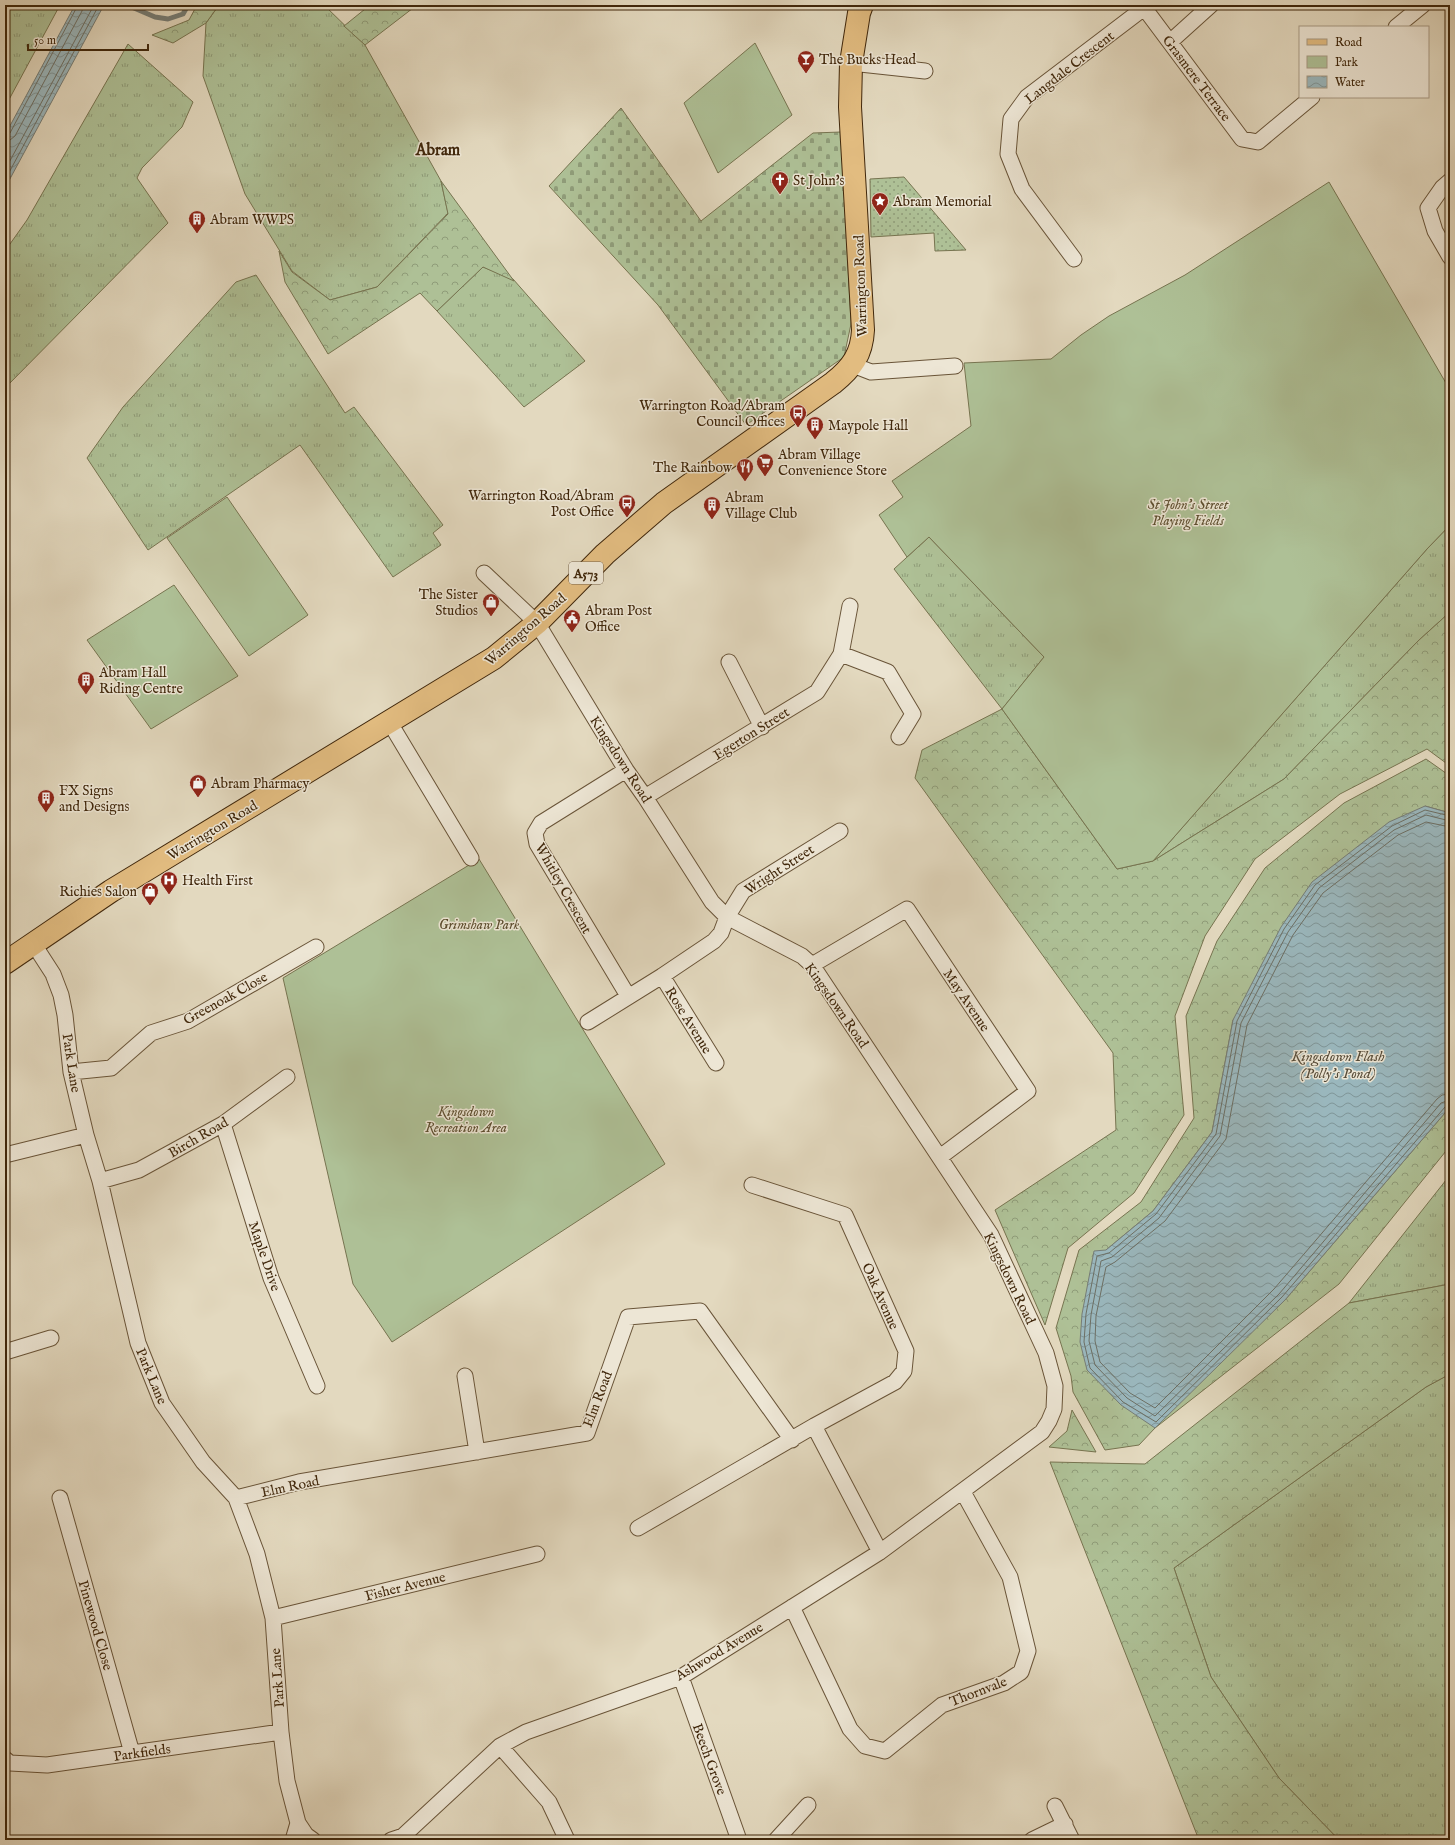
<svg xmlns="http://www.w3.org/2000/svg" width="1455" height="1845" font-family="'IM FELL English',serif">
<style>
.grass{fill:url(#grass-tufts);stroke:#777450}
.forest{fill:url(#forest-crowns);stroke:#777450}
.cemetery{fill:url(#cemetery-stones);stroke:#777450}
.park{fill:#aec096;stroke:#777450}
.garden{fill:url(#garden-dots);stroke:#777450}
.water{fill:url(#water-waves);stroke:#767d76}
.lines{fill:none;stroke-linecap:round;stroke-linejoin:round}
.shore{stroke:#6d6f64;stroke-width:1}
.stream{stroke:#767d76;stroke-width:5}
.minor-casing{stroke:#695438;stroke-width:17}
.primary-casing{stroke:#40270b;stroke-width:24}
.minor{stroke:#ede6d5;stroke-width:15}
.primary{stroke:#e2bc80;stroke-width:22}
.labels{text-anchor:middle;stroke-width:3;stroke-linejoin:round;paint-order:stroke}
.shield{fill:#ede6d5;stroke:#746048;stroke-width:1}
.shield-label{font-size:13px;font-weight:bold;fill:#40270b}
.poi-label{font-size:14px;fill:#40270b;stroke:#ede6d5;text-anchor:start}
.street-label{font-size:14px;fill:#40270b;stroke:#ede6d5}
.park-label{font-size:14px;font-style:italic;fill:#5c4d2e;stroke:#ede6d5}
.water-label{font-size:15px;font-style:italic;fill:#564b38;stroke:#ede6d5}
.quarter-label{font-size:16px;font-weight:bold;fill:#40270b;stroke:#ede6d5}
</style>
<defs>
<pattern id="grass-tufts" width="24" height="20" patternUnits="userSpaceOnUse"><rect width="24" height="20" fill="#aec096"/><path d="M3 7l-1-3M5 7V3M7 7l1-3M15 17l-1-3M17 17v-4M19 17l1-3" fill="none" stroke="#8f9c79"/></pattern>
<pattern id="forest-crowns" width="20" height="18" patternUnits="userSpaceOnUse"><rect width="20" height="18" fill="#aec096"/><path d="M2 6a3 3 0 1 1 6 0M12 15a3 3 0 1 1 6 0" fill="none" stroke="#8f9c79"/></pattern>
<pattern id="cemetery-stones" width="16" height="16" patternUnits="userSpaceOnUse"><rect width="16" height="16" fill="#aec096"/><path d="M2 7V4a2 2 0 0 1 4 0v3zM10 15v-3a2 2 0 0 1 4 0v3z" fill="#8f9c79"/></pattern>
<pattern id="garden-dots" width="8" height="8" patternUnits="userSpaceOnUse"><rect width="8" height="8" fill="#aec096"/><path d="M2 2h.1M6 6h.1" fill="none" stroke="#8f9c79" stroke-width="1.8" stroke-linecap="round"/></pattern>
<pattern id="water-waves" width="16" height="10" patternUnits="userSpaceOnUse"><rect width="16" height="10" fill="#9ab7bd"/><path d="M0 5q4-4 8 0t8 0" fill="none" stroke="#7f9598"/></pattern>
</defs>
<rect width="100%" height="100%" fill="#e3d9bf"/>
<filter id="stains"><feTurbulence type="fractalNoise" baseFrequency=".005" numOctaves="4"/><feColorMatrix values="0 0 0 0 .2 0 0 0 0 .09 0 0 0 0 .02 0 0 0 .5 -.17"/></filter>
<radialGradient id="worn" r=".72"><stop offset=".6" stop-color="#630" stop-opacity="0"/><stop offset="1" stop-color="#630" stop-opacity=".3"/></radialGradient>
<path class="grass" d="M5 5H60L5 107Z
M219 5H324L365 45 441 181 448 213 377 287 330 300 292 271 245 194 203 76 206 23Z
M128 44 193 102 182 127 142 168 137 178 168 223 5 388V251L27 220Z
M483 267 513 279 585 361 524 407 437 311Z
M256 275 345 413 354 407 443 525 433 533 441 545 393 577 300 445 148 550 87 458 123 407 236 282Z
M1450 525V612L1418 641 1284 779 1153 861 1427 549Z
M929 537 1044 657 1002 709 894 569Z
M1450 1175V1284L1349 1303Z
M1450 1374V1840H1339L1279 1778 1211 1677 1174 1568 1426 1387Z"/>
<path class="forest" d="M197 5H219L206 23 173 43 152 35 189 20Z
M370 5H417L365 45 344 26Z
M441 181 514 281 483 267 437 311 420 293 328 354 285 282 279 251 292 272 330 300 377 287 448 214Z
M1450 612V766L1427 749 1340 794 1255 859 1205 936 1175 1016 1184 1115 1134 1193 1068 1248 1045 1325 995 1210 1116 1130 1113 1053 915 778 922 750 1002 709 1117 869 1153 861 1284 779 1418 641Z
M1426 759 1450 776V813L1425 806 1233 1020 1212 1132 1153 1211 1106 1250 1285 1300 1450 1107V1146L1339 1284 1155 1428 1139 1445 1105 1450 1073 1392 1071 1376 1056 1328 1079 1250 1141 1202 1194 1118 1186 1016 1217 941 1265 868 1344 803Z
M1450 1284V1374L1426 1387 1174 1568 1211 1677 1279 1778 1339 1840H1199L1050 1462 1145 1464 1349 1303Z
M1072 1410 1096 1452 1049 1447 1067 1431Z"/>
<path class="cemetery" d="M621 108 701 221 813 133 841 132 851 324 844 357 746 425 658 305 549 186Z"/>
<path class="park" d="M755 43 792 115 718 173 684 103Z
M1329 182 1450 390V525L1427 549 1153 861 1117 869 1002 709 1044 657 929 537 907 557 879 515 903 497 892 481 971 426 964 363 1051 359 1081 335 1109 316 1185 275Z
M227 497 308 615 249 656 167 538Z
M174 585 238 676 151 729 87 640Z
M479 859 665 1164 392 1342 353 1284 283 978Z"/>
<path class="garden" d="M904 177 966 250 935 251 934 233 871 237 870 179Z"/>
<path class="water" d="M75 5H104L5 188V135Z
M1425 806 1450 813V1107L1285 1300 1155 1428 1121 1405 1087 1370 1080 1342 1082 1314 1094 1251 1106 1250 1153 1211 1212 1132 1233 1020 1281 927 1312 882 1389 822Z"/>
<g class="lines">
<path class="shore" d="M5 136 10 133 78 5
M5 141 10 140 15 136 82 11 83 5
M5 170 94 5
M5 180 99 5
M1450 816 1425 810 1392 826 1315 885 1284 929 1237 1021 1216 1134 1156 1214 1109 1253 1097 1256 1086 1314 1084 1342 1090 1368 1123 1402 1156 1422 1282 1297 1445 1107 1450 1105
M1450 821 1426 815 1394 830 1319 888 1288 932 1241 1023 1220 1136 1159 1218 1112 1257 1101 1261 1091 1315 1089 1341 1095 1365 1127 1398 1155 1416 1279 1294 1441 1103 1450 1100
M1450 827 1426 822 1398 835 1323 893 1293 935 1247 1025 1226 1139 1165 1221 1115 1262 1106 1267 1096 1316 1095 1341 1100 1362 1130 1393 1155 1408 1274 1289 1437 1099 1442 1095 1450 1094"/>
<path class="stream" d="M127 5 155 17 168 19 183 14 188 5"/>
<g class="minor-casing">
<path id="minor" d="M1142 5 1242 139 1258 142 1312 97
M1396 27 1423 5
M1170 42 1211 5
M851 63 925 71
M1450 181 1442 188 1428 208 1435 231 1450 257
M1074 259 1022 189 1008 154 1011 119 1027 97 1144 8
M853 365 871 372 955 366
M841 654 888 672 913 714 899 737
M729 662 762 727
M390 723 471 858
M626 770 541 823 535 833 537 844 628 996
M645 797 817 692 841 654 850 606
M33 943 53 974 61 995 65 1015 71 1072 86 1135 100 1181 138 1343 162 1403 203 1462 236 1498 257 1554 273 1618 281 1732 287 1781 298 1823 293 1840
M812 965 907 909 1028 1091 940 1157
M662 976 716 1063
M588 1022 662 976 714 941 721 933 727 917 743 891 840 831
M71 1072 111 1068 151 1033 188 1021 316 947
M223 1124 271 1278 317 1386
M5 1155 86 1135
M100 1181 139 1170 223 1124 287 1077
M5 1352 51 1338
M465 1376 477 1452
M814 1426 880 1552
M60 1498 132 1753
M236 1498 299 1482 587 1433 628 1317 700 1311 792 1440
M638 1528 814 1426 895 1382 904 1371 906 1351 845 1215 752 1185
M792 1607 850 1729 865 1746 885 1751 942 1705 1004 1683 1021 1672 1028 1651 1010 1577 963 1492
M273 1618 537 1554
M681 1677 739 1840
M500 1746 549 1802 567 1840
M5 1759 10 1763 47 1765 281 1732
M1055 1806 1072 1840
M298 1823 306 1835 313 1840
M391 1840 403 1836 500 1746 526 1732 681 1677 880 1552 1042 1432 1049 1421 1054 1409 1055 1386 1046 1353 991 1235 812 965 802 956 727 917 712 902 645 797 626 770 537 623 484 573
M776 1840 808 1805
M1032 1840 1065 1824"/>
</g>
<g class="primary-casing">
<path id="primary" d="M5 963 111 891 494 658 537 623 605 554 664 503 833 383C852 368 862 354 863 330L850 107 851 63 859 13 862 5"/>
</g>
<use href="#minor" class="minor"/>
<use href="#primary" class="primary"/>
</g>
<defs>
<g id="bar-pin" transform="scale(0.9)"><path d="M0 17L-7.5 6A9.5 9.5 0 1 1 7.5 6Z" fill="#8f2418" stroke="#ede6d5"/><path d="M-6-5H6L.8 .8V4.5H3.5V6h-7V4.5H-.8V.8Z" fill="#fff"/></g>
<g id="church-pin" transform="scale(0.9)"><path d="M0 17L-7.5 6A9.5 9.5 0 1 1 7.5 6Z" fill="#8f2418" stroke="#ede6d5"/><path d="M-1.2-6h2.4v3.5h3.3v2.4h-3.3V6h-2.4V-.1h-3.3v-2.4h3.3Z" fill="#fff"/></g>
<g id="sight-pin" transform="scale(0.9)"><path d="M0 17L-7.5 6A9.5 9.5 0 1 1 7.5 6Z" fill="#8f2418" stroke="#ede6d5"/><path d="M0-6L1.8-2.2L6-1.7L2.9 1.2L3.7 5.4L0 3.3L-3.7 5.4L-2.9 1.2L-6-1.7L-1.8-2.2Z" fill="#fff"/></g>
<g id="building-pin" transform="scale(0.9)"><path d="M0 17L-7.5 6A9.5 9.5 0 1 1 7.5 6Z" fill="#8f2418" stroke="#ede6d5"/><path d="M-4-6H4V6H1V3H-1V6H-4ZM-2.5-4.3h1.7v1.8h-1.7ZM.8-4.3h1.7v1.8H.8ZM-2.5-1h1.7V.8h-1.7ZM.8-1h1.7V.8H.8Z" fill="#fff"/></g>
<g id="bus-pin" transform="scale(0.9)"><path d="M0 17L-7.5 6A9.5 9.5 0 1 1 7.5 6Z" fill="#8f2418" stroke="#ede6d5"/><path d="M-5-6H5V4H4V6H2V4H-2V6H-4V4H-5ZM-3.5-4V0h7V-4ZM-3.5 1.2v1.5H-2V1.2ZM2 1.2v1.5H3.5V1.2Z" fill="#fff"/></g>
<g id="supermarket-pin" transform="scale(0.9)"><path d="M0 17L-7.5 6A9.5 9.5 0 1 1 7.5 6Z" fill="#8f2418" stroke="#ede6d5"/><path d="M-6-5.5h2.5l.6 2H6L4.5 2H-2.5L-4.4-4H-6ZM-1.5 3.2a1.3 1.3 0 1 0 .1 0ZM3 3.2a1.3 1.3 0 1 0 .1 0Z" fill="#fff"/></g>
<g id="restaurant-pin" transform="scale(0.9)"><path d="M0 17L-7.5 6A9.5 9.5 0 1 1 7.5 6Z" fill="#8f2418" stroke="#ede6d5"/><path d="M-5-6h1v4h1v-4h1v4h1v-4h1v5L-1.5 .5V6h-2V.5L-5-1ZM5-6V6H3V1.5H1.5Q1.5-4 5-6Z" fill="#fff"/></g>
<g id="shop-pin" transform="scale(0.9)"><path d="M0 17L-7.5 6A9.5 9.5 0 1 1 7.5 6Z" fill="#8f2418" stroke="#ede6d5"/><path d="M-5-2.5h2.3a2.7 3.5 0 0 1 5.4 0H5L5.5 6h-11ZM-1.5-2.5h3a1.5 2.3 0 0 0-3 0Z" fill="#fff"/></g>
<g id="civic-pin" transform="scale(0.9)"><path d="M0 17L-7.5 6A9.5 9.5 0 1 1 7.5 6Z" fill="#8f2418" stroke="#ede6d5"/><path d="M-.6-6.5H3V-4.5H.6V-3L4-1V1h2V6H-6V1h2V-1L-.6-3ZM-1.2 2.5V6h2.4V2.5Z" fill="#fff"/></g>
<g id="hospital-pin" transform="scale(0.9)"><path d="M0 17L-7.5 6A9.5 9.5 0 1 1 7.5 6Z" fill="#8f2418" stroke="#ede6d5"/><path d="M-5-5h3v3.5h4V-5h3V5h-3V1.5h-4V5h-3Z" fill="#fff"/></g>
</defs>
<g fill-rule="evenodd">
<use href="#bar-pin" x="806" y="59"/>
<use href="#church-pin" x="780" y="180"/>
<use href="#sight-pin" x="880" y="201"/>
<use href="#building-pin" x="197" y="219"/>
<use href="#bus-pin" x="798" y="413"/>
<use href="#building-pin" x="815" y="425"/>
<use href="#supermarket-pin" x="765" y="462"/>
<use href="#restaurant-pin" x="745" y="467"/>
<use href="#bus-pin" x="627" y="503"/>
<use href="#building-pin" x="712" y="505"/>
<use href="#shop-pin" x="491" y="602"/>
<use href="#civic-pin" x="572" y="618"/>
<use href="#building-pin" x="86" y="680"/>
<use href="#shop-pin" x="198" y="783"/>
<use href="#building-pin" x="46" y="798"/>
<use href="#hospital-pin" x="169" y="880"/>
<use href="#shop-pin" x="150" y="891"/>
</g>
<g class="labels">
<rect class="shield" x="569" y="562" width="34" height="22" rx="3"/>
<g class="shield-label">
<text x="586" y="578">A573</text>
</g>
<g class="poi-label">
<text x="819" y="64">The Bucks Head</text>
<text x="793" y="185">St John's</text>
<text x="893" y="206">Abram Memorial</text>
<text x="210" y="224">Abram WWPS</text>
<text x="785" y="410" text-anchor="end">Warrington Road/Abram<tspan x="785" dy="16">Council Offices</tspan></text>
<text x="828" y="430">Maypole Hall</text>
<text x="778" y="459">Abram Village<tspan x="778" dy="16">Convenience Store</tspan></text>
<text x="732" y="472" text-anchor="end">The Rainbow</text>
<text x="614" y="500" text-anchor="end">Warrington Road/Abram<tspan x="614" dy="16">Post Office</tspan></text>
<text x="725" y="502">Abram<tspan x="725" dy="16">Village Club</tspan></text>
<text x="478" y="599" text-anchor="end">The Sister<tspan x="478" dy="16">Studios</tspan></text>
<text x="585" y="615">Abram Post<tspan x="585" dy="16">Office</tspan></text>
<text x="99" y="677">Abram Hall<tspan x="99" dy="16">Riding Centre</tspan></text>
<text x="211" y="788">Abram Pharmacy</text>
<text x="59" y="795">FX Signs<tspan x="59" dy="16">and Designs</tspan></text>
<text x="182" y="885">Health First</text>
<text x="137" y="896" text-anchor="end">Richies Salon</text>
</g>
<g class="street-label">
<text transform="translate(1069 67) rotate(-38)" y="5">Langdale Crescent</text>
<text transform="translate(1197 78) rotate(53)" y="5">Grasmere Terrace</text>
<text transform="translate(860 286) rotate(-92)" y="5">Warrington Road</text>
<text transform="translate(525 629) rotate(-41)" y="5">Warrington Road</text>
<text transform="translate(751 733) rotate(-32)" y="5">Egerton Street</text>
<text transform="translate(621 759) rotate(57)" y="5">Kingsdown Road</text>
<text transform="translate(212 830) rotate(-31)" y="5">Warrington Road</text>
<text transform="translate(779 869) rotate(-33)" y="5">Wright Street</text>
<text transform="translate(564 888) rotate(61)" y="5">Whitley Crescent</text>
<text transform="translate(225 998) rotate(-29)" y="5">Greenoak Close</text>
<text transform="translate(967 1000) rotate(56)" y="5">May Avenue</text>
<text transform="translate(837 1005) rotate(55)" y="5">Kingsdown Road</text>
<text transform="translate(689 1020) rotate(58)" y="5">Rose Avenue</text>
<text transform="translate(72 1063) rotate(81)" y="5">Park Lane</text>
<text transform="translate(198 1137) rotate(-30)" y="5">Birch Road</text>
<text transform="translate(265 1256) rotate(71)" y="5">Maple Drive</text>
<text transform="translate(1010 1278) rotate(64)" y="5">Kingsdown Road</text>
<text transform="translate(881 1296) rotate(66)" y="5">Oak Avenue</text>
<text transform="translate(152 1376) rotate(67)" y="5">Park Lane</text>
<text transform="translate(597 1399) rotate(-69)" y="5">Elm Road</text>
<text transform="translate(290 1486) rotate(-12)" y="5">Elm Road</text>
<text transform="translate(405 1586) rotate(-14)" y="5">Fisher Avenue</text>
<text transform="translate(96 1625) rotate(74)" y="5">Pinewood Close</text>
<text transform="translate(719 1651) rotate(-31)" y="5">Ashwood Avenue</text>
<text transform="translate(277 1678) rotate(-94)" y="5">Park Lane</text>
<text transform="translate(978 1691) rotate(-21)" y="5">Thornvale</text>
<text transform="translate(142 1752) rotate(-8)" y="5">Parkfields</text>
<text transform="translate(710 1759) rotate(70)" y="5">Beech Grove</text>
</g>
<g class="park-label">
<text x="1188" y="509">St John's Street<tspan x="1188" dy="16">Playing Fields</tspan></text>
<text x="479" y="929">Grimshaw Park</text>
<text x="466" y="1116">Kingsdown<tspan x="466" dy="16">Recreation Area</tspan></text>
</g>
<g class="water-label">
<text x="1338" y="1061">Kingsdown Flash<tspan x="1338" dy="17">(Polly's Pond)</tspan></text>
</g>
<g class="quarter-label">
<text x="438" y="155">Abram</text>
</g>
</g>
<rect width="1455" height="1845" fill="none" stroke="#e3d9bf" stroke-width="20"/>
<rect x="6" y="6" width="1443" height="1833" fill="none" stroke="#40270b" stroke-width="2"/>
<rect x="10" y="10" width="1435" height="1825" fill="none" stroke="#40270b"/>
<rect x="1299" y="26" width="130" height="72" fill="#ede6d5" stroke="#a89a84"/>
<rect x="1307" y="39" width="20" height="6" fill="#e2bc80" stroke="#a89a84"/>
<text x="1335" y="46" font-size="12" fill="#40270b">Road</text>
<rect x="1307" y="56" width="20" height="12" fill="#aec096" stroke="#a89a84"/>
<text x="1335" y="66" font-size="12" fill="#40270b">Park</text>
<rect x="1307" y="76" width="20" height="12" fill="url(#water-waves)" stroke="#a89a84"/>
<text x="1335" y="86" font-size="12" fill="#40270b">Water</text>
<path d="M28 44v6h120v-6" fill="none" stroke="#40270b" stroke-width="2"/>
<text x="34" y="44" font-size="12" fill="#40270b" stroke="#ede6d5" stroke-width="3" paint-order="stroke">50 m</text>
<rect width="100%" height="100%" filter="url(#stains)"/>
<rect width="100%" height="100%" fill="url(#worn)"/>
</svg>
